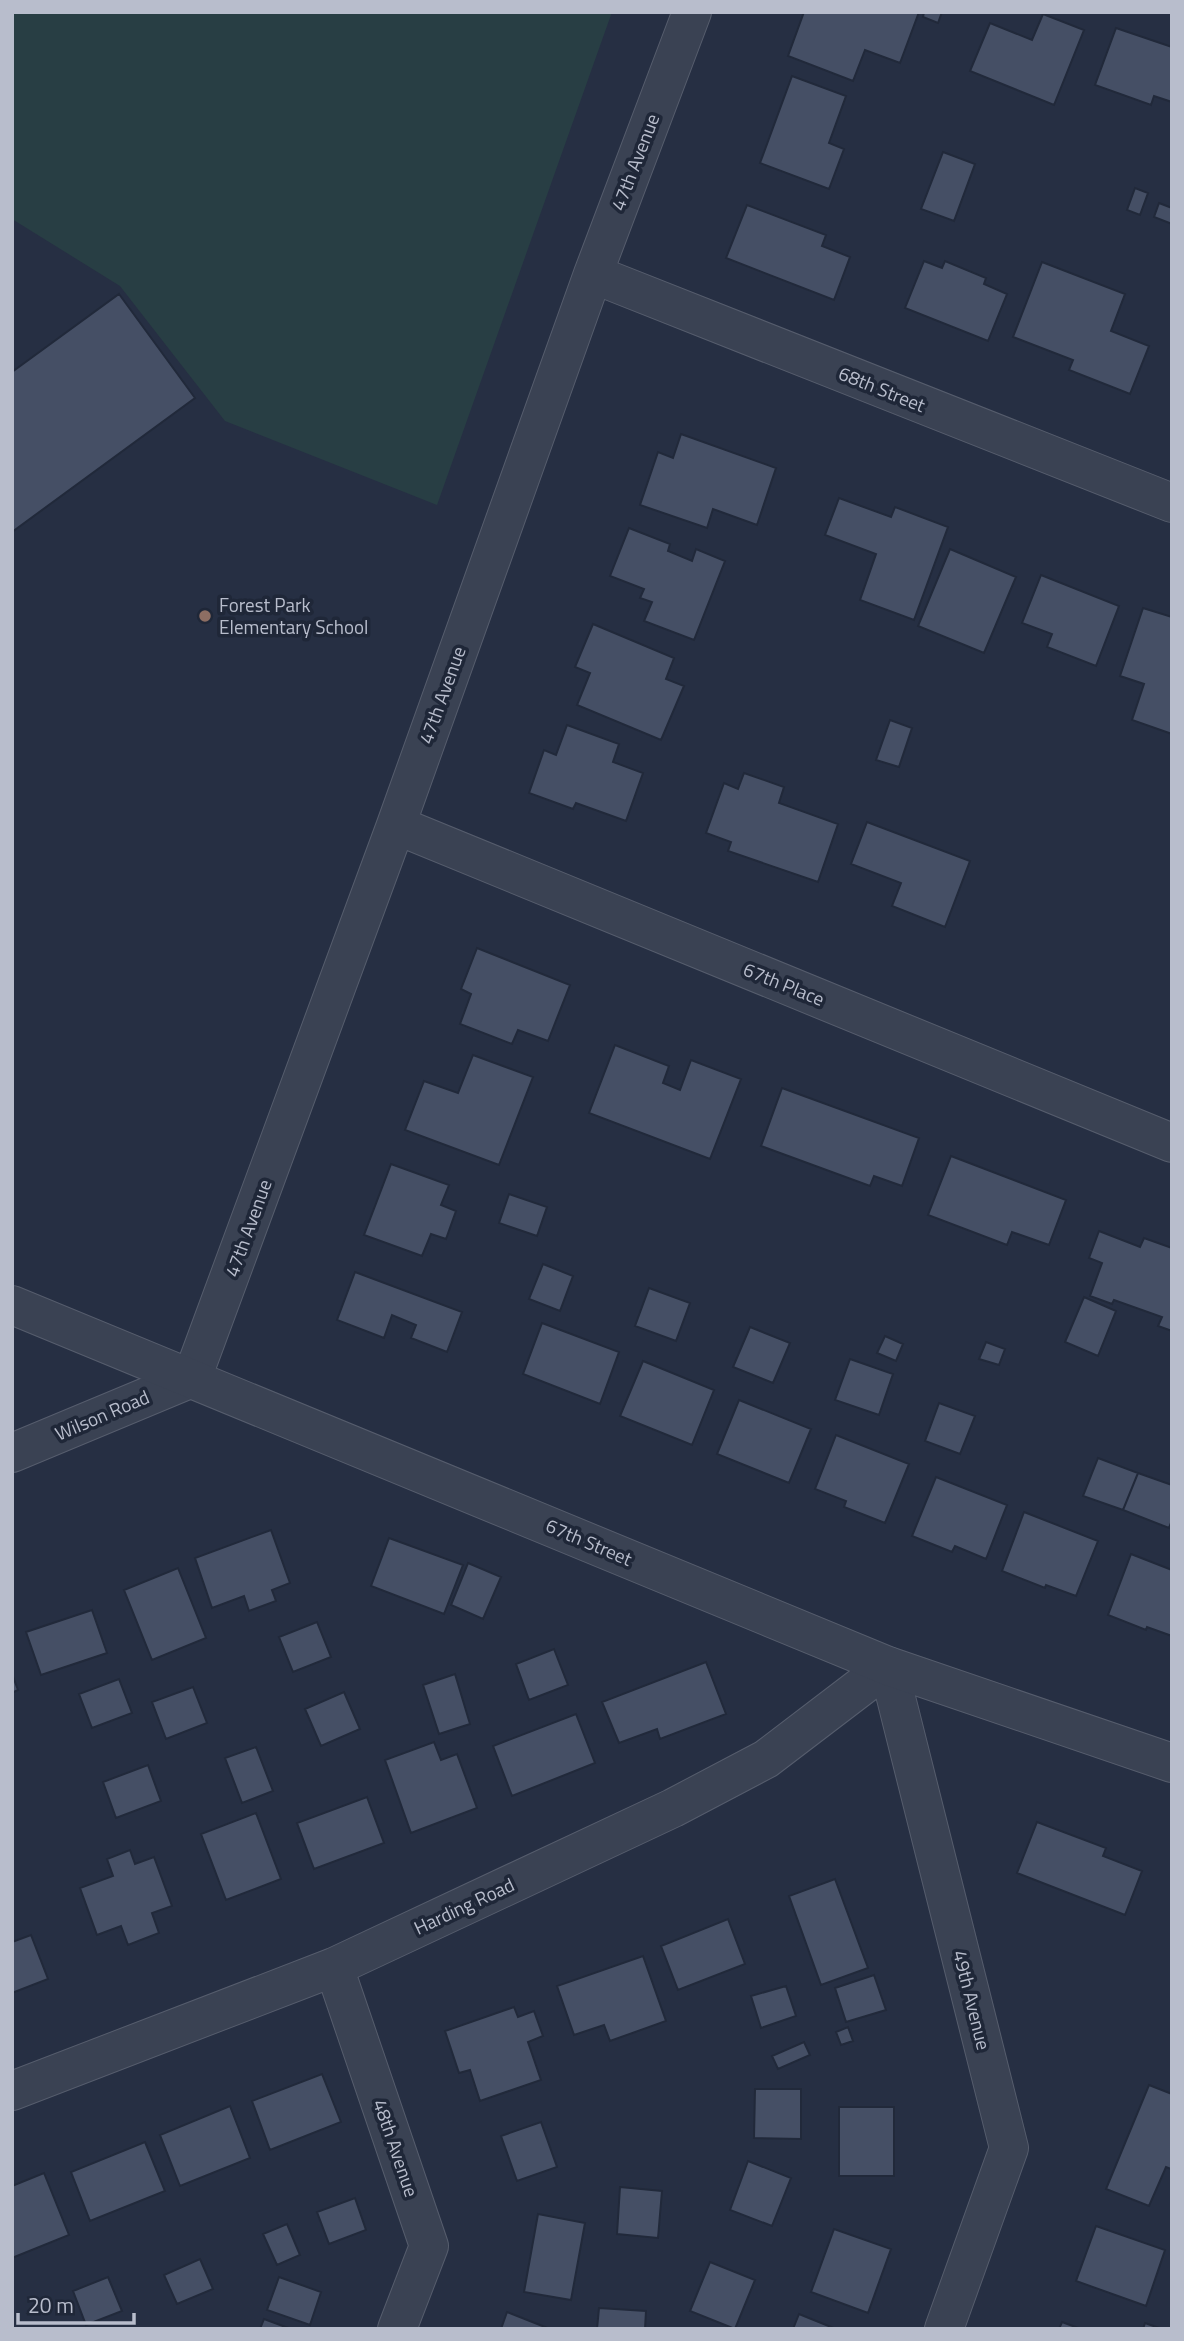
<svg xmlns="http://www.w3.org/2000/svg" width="1184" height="2341" font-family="'Titillium Web',sans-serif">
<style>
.green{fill:#283e44}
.building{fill:#454f65;stroke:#21293a;stroke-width:2}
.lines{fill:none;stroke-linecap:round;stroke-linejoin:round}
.minor-casing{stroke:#565d6d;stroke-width:40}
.tertiary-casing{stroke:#565d6d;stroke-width:40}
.minor{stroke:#3a4253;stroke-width:38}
.tertiary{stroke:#3a4253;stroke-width:38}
.education-dot{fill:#8d6e63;stroke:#1f2738;stroke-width:2.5}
.labels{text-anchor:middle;stroke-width:7;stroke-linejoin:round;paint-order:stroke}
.street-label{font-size:19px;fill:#b8bdcc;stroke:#1f2738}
.poi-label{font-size:19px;fill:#b8bdcc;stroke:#1f2738;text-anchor:start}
</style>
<rect width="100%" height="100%" fill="#262f43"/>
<path class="green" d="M12 12H612L437 505 225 421 120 286 12 219Z"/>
<path class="building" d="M804 12H919L900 63 865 50 853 81 788 56Z
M924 12H942L938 23 923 17Z
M1043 14 1084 30 1054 105 970 71 990 23 1032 40Z
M1116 28 1172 47V102L1154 96 1151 105 1095 85Z
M792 76 846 96 829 143 844 149 829 189 760 163Z
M943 152 975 164 954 221 921 209Z
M1135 188 1148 193 1140 215 1127 210Z
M1159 203 1172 208V224L1154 217Z
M747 205 826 235 822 246 850 257 834 300 726 258Z
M924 261 942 268 945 261 986 278 984 284 1007 294 988 341 905 308Z
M1042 262 1125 294 1111 331 1149 346 1130 394 1069 370 1073 360 1013 337Z
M119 294 195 398 12 532V372Z
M681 434 776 468 757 525 713 509 707 528 640 505 658 452 673 458Z
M839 498 891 517 895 507 948 527 914 620 860 600 876 554 825 535Z
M629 528 670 544 668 551 692 561 696 549 725 561 694 640 644 621 652 602 640 598 644 589 610 576Z
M950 549 1016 577 984 653 918 626Z
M1041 575 1119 606 1096 666 1047 647 1052 634 1022 623Z
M1143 608 1172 617V734L1132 720 1144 684 1120 676Z
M593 624 674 658 666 679 684 686 661 740 577 705 590 673 575 667Z
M890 720 912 728 899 767 876 760Z
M567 725 619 744 613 762 643 773 626 821 576 803 573 809 529 793 544 750 556 755Z
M744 773 784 787 779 803 838 824 818 882 728 851 731 842 706 833 724 783 738 789Z
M867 822 970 861 945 927 892 906 901 883 851 864Z
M477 948 570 985 548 1041 518 1030 512 1044 460 1024 471 994 461 989Z
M615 1045 669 1066 663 1083 680 1090 691 1060 741 1079 710 1159 589 1113Z
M473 1055 533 1077 499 1165 405 1130 424 1081 458 1093Z
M782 1088 919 1138 902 1186 874 1176 870 1186 761 1146Z
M951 1156 1066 1200 1049 1245 1012 1232 1007 1245 928 1215Z
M391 1164 449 1185 441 1205 456 1211 446 1239 431 1234 422 1256 364 1235Z
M509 1194 547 1207 537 1236 499 1223Z
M1099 1231 1140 1247 1144 1238 1172 1248V1331L1158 1326 1162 1317 1114 1300 1112 1304 1090 1296 1102 1263 1089 1258Z
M543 1264 573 1276 560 1311 529 1299Z
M355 1272 462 1312 447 1352 411 1338 416 1325 392 1315 384 1338 337 1320Z
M649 1288 690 1303 676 1341 635 1326Z
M1084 1297 1116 1311 1098 1356 1065 1342Z
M542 1323 619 1352 600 1404 523 1374Z
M750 1327 790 1343 773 1383 733 1367Z
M885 1336 903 1344 896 1361 877 1353Z
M986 1342 1005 1349 999 1365 979 1359Z
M850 1359 893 1374 879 1415 835 1400Z
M643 1361 714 1390 692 1445 620 1416Z
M739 1400 811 1429 789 1483 717 1454Z
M939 1403 975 1416 960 1454 925 1441Z
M836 1435 909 1464 885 1523 844 1507 846 1501 815 1489Z
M1098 1458 1138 1473 1123 1510 1083 1496Z
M1138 1473 1172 1485V1520L1169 1528 1123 1510Z
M936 1477 1007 1505 986 1559 955 1546 952 1552 912 1536Z
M1024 1512 1098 1541 1076 1596 1046 1585 1045 1588 1002 1571Z
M271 1530 290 1583 272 1590 276 1601 249 1611 244 1596 212 1608 195 1558Z
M389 1538 463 1565 444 1614 371 1586Z
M1131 1554 1172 1570V1636L1147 1627 1146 1630 1108 1615Z
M468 1563 501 1577 483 1619 451 1605Z
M178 1568 206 1638 152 1660 124 1590Z
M92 1610 107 1653 41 1675 26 1632Z
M317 1622 331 1657 293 1672 279 1637Z
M554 1649 568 1685 529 1700 516 1664Z
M706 1662 726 1714 660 1739 657 1729 619 1743 602 1702Z
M12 1674 18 1690 12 1693Z
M455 1674 470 1724 439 1734 423 1685Z
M119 1679 132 1713 92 1728 79 1694Z
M193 1687 207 1723 166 1739 152 1702Z
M344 1692 360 1729 321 1746 305 1709Z
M576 1714 595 1763 512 1796 493 1746Z
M434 1742 441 1760 457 1754 477 1808 411 1833 385 1760Z
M256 1747 273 1791 242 1803 225 1758Z
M148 1765 161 1801 116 1818 103 1782Z
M367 1797 384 1843 314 1869 297 1823Z
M256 1813 281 1879 226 1900 201 1834Z
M1037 1822 1106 1848 1103 1856 1142 1871 1125 1915 1017 1873Z
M130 1850 135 1864 154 1857 172 1906 152 1913 159 1933 128 1945 121 1926 97 1935 80 1888 113 1876 107 1859Z
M835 1879 868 1968 821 1985 789 1896Z
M728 1919 745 1964 678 1990 661 1946Z
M31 1935 48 1979 12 1993V1942Z
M643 1956 666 2021 610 2041 604 2025 574 2035 557 1986Z
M874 1975 886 2010 846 2022 835 1988Z
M786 1986 796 2016 761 2028 751 1996Z
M514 2007 518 2017 534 2011 543 2036 528 2042 541 2080 480 2101 470 2070 459 2073 445 2031Z
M848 2027 853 2041 841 2045 836 2032Z
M804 2042 810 2055 778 2069 772 2056Z
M322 2074 341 2122 270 2150 252 2101Z
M1149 2085 1172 2094V2167L1171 2169 1166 2167 1149 2206 1106 2189Z
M755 2089H801V2139L754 2138Z
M230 2106 250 2158 180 2186 160 2135Z
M839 2107H894V2176H839Z
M541 2122 557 2167 517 2181 501 2136Z
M145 2142 165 2191 90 2221 71 2172Z
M748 2161 791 2178 772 2226 730 2210Z
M44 2173 69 2235 12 2258V2186Z
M620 2187 662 2191 658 2238 617 2234Z
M355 2198 366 2230 329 2244 317 2212Z
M538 2214 585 2223 571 2300 524 2292Z
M287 2224 300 2255 277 2265 263 2234Z
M1096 2226 1165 2250 1146 2306 1076 2281Z
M834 2229 891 2249 868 2313 811 2292Z
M200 2259 213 2289 177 2304 164 2275Z
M710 2262 755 2280 735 2329 690 2311Z
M108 2277 122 2311 86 2325 73 2291Z
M279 2277 321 2292 310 2325 267 2310Z
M599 2308 646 2311 645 2329H597Z
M507 2312 550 2329H501Z
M799 2314 836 2329H793Z
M264 2319 291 2329H260Z
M1062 2322 1081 2329H1059Z
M1145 2323 1162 2329H1143Z"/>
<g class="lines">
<g class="minor-casing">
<path id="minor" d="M593 274 1172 503
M396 825 1172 1143
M12 1453 192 1378 396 825 593 274 692 12
M334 1967 429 2246 397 2329
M12 2091 334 1967 673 1808 766 1759 888 1666 1009 2148 944 2329"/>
</g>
<g class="tertiary-casing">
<path id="tertiary" d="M12 1305 888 1666 1172 1763"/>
</g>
<use href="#minor" class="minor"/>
<use href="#tertiary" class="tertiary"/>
</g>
<circle class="education-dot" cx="205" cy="616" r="7"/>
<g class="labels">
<g class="street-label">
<text transform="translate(635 162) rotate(-69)" y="7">47th Avenue</text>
<text transform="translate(882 389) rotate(22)" y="7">68th Street</text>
<text transform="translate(442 695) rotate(-70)" y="7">47th Avenue</text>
<text transform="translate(784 984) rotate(22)" y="7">67th Place</text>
<text transform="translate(248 1228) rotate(-70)" y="7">47th Avenue</text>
<text transform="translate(102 1415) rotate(-23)" y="7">Wilson Road</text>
<text transform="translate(589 1542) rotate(23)" y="7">67th Street</text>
<text transform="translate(464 1906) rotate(-25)" y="7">Harding Road</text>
<text transform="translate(972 2000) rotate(76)" y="7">49th Avenue</text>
<text transform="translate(396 2148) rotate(71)" y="7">48th Avenue</text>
</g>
<g class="poi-label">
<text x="219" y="612">Forest Park<tspan x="219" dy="22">Elementary School</tspan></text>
</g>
</g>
<rect width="1184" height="2341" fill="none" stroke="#b8bdcc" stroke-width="28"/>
<path d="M18 2313v10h116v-10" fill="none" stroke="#b8bdcc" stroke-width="3.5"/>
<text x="28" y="2313" font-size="21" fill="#b8bdcc" stroke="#1f2738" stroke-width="5" paint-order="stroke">20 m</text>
</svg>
